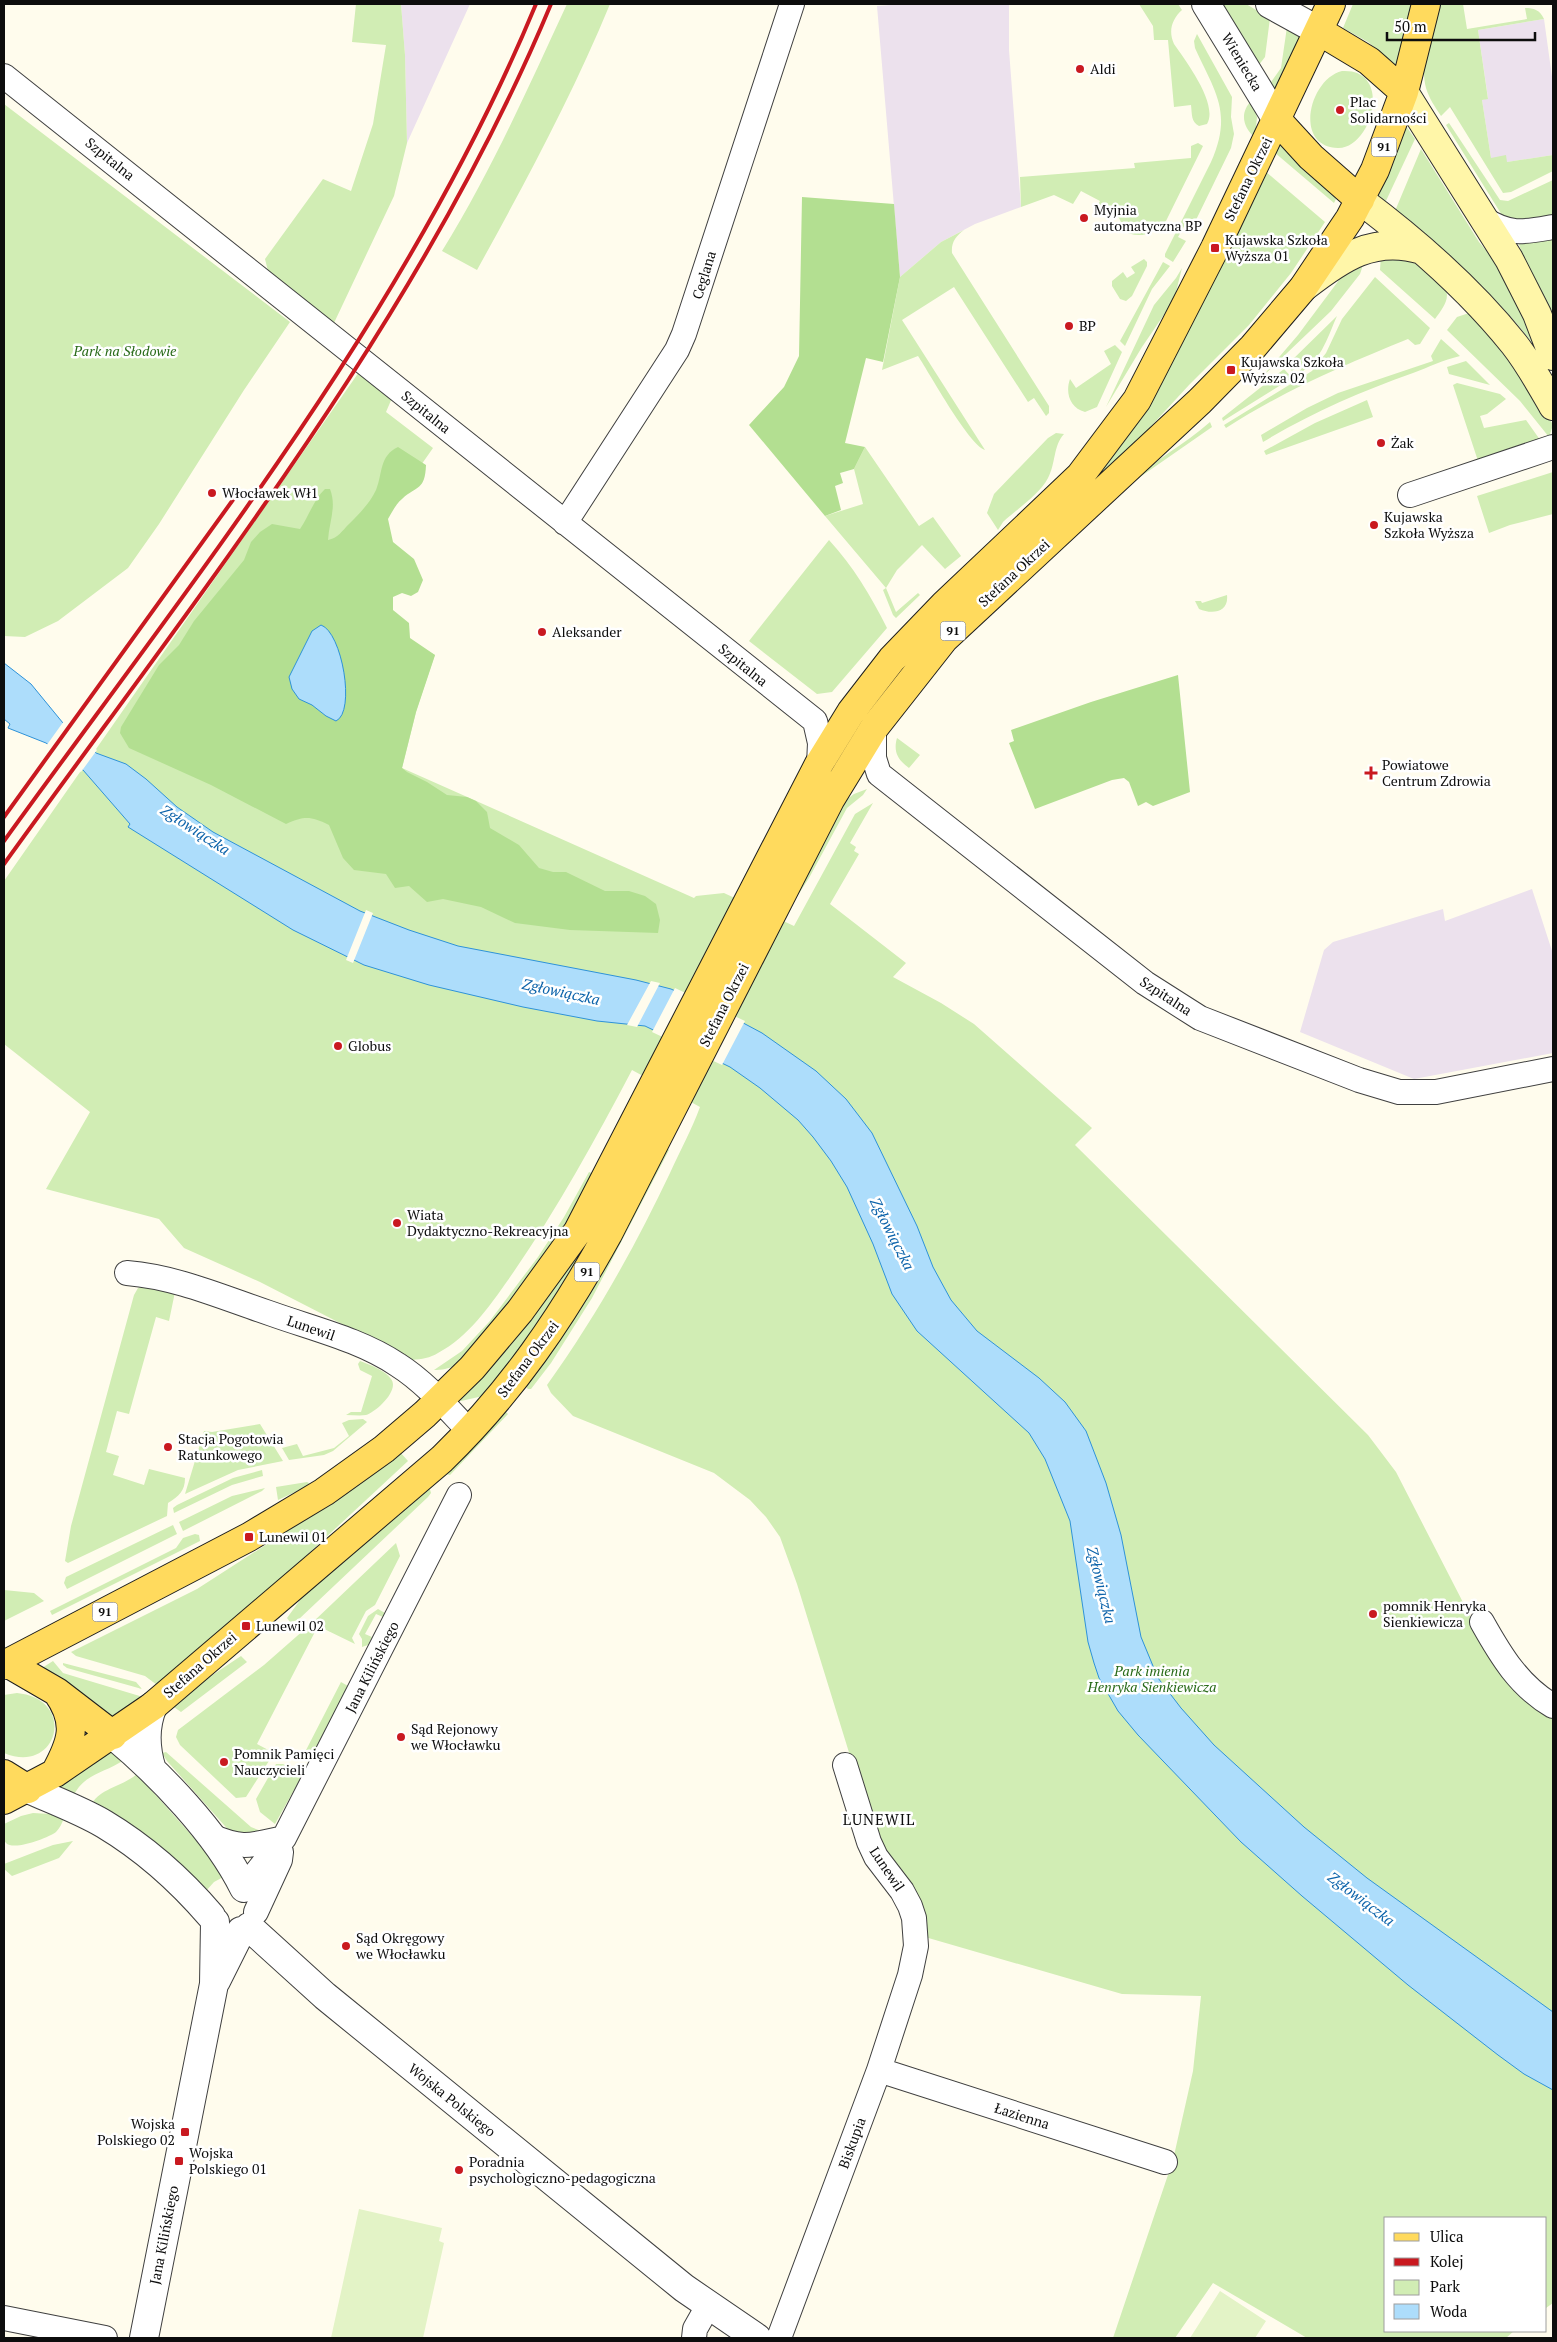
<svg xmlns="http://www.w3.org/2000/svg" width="1557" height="2342" font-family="'PT Serif',serif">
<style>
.industrial{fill:#ece1ed}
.green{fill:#d1edb4}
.forest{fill:#b3df91;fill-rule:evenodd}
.pitch{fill:#e3f3c6}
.water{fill:#adddfb;stroke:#2e92d8}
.pier{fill:#fffced}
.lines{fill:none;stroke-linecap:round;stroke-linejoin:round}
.minor-casing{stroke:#404040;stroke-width:26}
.tertiary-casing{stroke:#404040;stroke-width:30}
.secondary-casing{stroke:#2f2f2f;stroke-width:30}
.primary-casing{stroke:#1e1e1e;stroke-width:30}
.minor{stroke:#fff;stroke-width:24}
.tertiary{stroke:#fff;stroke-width:28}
.secondary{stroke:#fff6a8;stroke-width:28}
.primary{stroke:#ffda5d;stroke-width:28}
.rail{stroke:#c91920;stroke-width:4}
.poi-dot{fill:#c91920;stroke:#fff;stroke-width:2}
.labels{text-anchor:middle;stroke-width:5;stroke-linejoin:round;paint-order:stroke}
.shield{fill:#fff;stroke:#565656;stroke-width:1}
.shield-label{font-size:12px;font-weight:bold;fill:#0d0d0d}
.street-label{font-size:14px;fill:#0d0d0d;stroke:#fff}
.poi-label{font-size:14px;fill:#0d0d0d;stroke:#fff;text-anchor:start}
.park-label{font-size:14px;font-style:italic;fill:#286a18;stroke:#fff}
.water-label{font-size:15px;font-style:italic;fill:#0c63aa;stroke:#fff}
.neighbourhood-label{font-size:15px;letter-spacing:1px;fill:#0d0d0d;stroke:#fff}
</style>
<rect width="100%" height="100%" fill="#fffced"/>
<path class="industrial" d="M401 4H470L407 143 405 55Z
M905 4H1009V50L1021 207 975 224 941 242 900 277 877 6Z
M1544 19 1553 84V155L1507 162 1491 158 1482 100 1488 98 1478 30Z
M1532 889 1553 954V1053L1414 1079 1300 1032 1324 950 1333 942 1443 909 1445 921Z"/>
<path class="green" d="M356 4H401L405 55 407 143 394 196 334 323 268 271 265 259 323 179 351 191 373 124 386 45 352 42Z
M567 4H610C572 96 525 183 477 270L442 251C491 172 528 88 567 4Z
M1139 4H1178L1182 10C1172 19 1168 31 1174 44 1185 60 1219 104 1207 124L1199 126C1191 122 1192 114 1191 105L1174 107 1168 40H1154L1153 26Z
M1221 4H1246L1270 18 1265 57 1258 66Z
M1353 4H1412L1397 66 1368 42 1343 28Z
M1438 4H1463L1467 29 1527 19 1525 8C1534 8 1540 10 1544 19L1478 30 1488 99 1482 100 1491 158 1506 155 1507 162 1553 155V171L1511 192 1503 193 1450 107 1441 116C1435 107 1429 98 1426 88 1419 62 1432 30 1438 4Z
M1287 27 1302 36 1275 94 1269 85 1281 68Z
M1197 34 1232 97 1231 117 1234 134 1231 148 1195 222 1188 219 1178 237 1186 241 1173 262 1165 257V254L1211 162C1233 112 1215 92 1195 48L1194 41Z
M1342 71C1394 68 1372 149 1338 148 1293 147 1309 79 1342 71Z
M1252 100 1257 117 1255 138C1243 127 1239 113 1252 100Z
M4 104 290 322 244 390 159 524 128 568 58 621 25 637 4 636Z
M1449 123 1500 200 1508 201 1553 180V217L1520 225 1505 220 1446 125Z
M1406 126 1415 139 1385 203 1376 195Z
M1279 142 1337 197 1334 203 1274 152Z
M1198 143 1203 146 1166 221C1150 237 1138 239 1118 229L1121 222 1119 218 1105 210 1100 217 1093 213 1100 201 1081 191 1073 204 1054 195 1021 207 1020 177 1135 168 1134 163 1191 158V146Z
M1421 149 1479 242 1498 265 1519 297 1538 351C1499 296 1445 254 1395 211Z
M1265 171 1325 222 1291 273 1249 325 1189 385 1142 436 1085 492 1135 424Z
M964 230C956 236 951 242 952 253L1049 406V413L1046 416 1034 398 1028 402 954 287 902 320 985 450C969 445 930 374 918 356L882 370 900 277 941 242Z
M1553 234V335L1518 242Z
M1381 255 1413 262 1444 286C1452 298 1442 309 1435 319L1380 270Z
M1144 259 1147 262V266L1132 296 1126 301 1120 299 1112 286V281L1123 272 1127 278 1135 273 1131 267Z
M1361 261 1362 268 1360 274 1331 311 1262 377 1298 335 1345 272Z
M1163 262 1170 266 1152 289 1125 346 1120 341Z
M1182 268 1174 300 1142 347 1106 407 1154 305 1176 278Z
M1375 277 1430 328 1420 344 1415 345 1408 339C1344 365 1285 390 1226 428L1224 425 1312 371 1326 353 1342 319Z
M1469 313 1476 317 1540 401 1553 425 1549 437 1520 401 1447 330 1457 317Z
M1337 316C1326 341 1322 360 1296 376L1302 368 1299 365 1292 371 1287 365Z
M1441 339 1460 356C1443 360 1429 367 1413 373 1360 392 1311 413 1263 442L1261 435 1307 408 1338 393 1433 361 1431 356Z
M1115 345 1122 352 1097 407 1085 412C1070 408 1065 393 1070 379L1076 388 1111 364 1104 351Z
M1466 361 1490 385 1449 374 1447 367Z
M1284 369 1292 378 1223 421 1222 418Z
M359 372 392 398 386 412 433 448 330 595 435 655 416 712 402 768 694 898 696 896 724 893 794 926 855 814 873 803 850 843 856 847 854 851 859 854 830 904 906 963 893 977 941 1003 974 1024 1092 1128 1075 1145 1368 1435 1396 1472 1488 1651 1553 1713V2303L1546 2308V2218H1386V2331H1514L1506 2338H1307L1213 2283 1175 2338H1113L1173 2160 1193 2071 1201 1996 1122 1994 925 1937 905 1882 872 1827 797 1584 780 1537 766 1517 750 1500 714 1473 573 1416 551 1393 547 1385C595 1318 635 1247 670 1173 680 1151 692 1129 700 1107L632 1070C594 1142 555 1213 508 1280 489 1307 468 1337 438 1353 430 1358 422 1359 412 1360L260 1282 184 1248 159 1219 46 1189 90 1112 4 1044V881Z
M1457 383 1500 394 1506 399 1487 414 1480 416 1484 428 1526 420 1543 444 1479 464 1453 385Z
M1367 400 1373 417 1266 455 1264 451 1315 423Z
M1210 422 1212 427 1130 484C1155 459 1184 445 1210 422Z
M1056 433 1064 434C1053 446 1056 463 1048 478 1039 495 1017 509 1003 522L998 530 987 513 994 494 1048 438Z
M865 447 919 526 933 517 961 556 945 569 922 545 897 570 886 588 896 612 918 593 920 595 896 618 893 615 883 590 886 588 825 516 863 504 854 469Z
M1553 472V514L1510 525 1489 533 1477 496Z
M829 540C853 566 871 596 887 628L832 692 817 694 749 641Z
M1227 595C1229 612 1213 615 1199 609L1195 601H1201L1202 603Z
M897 738 920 755 909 768C898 760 893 752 897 738Z
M867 789 863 795 847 808 809 878 782 920 845 801 854 794Z
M667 1148 669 1150 592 1298 551 1363 531 1389H528L526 1387 529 1381 573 1320Z
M589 1172 594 1174C562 1232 527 1289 482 1337 474 1346 466 1358 456 1365 449 1369 441 1370 434 1370L462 1351 489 1322 538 1257 564 1217Z
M599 1221 579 1259 539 1326 483 1396 461 1401 459 1399Z
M142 1286 175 1292 169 1321 156 1317 129 1414 117 1411 106 1452 119 1456 113 1475 144 1485 149 1469 185 1478C185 1491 179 1496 168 1503L167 1516 68 1563 65 1561 71 1526 134 1295 138 1288Z
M360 1361C370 1365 385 1370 391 1379 400 1390 376 1412 366 1415 360 1416 353 1415 346 1415L351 1412H361L372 1376 360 1370 358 1364Z
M505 1411 508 1414 450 1475 446 1474 445 1473 475 1444Z
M363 1419 367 1422 333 1451 324 1455 289 1460 282 1448 297 1444 303 1456 334 1448 349 1436 342 1423 349 1420Z
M260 1424 283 1461 238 1470 185 1494 204 1431 212 1432Z
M400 1452 408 1461 280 1580 157 1685 145 1676 76 1656 71 1652 197 1589 348 1492Z
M262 1470 263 1476 232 1485 174 1513 173 1508 177 1505 233 1478Z
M307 1482 309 1483 308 1486 278 1500 276 1487Z
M429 1486 431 1493 428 1497 298 1620 290 1622 287 1618 303 1596Z
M265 1488 262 1491 183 1531 179 1522 232 1496Z
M173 1525 177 1534 67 1589 64 1583 66 1577Z
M195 1534 199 1535 200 1541 52 1615 50 1611 176 1548 183 1538Z
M396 1543 400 1556 375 1605 366 1611 352 1638 355 1644 318 1626 257 1744 274 1753 246 1797 236 1798 180 1745 176 1737 178 1730 264 1665 313 1622Z
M4 1590 34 1593 44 1601 4 1621Z
M378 1609 385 1613 383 1617 376 1614 365 1634 372 1637 368 1645 362 1647V1639L359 1634 368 1616Z
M241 1656 247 1662 181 1712 171 1705 181 1696Z
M53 1661 63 1673 143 1697 114 1720 42 1668Z
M63 1663 136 1682 142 1689 67 1668 63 1665Z
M341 1682 348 1686 311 1758 303 1756Z
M17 1693C78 1699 58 1776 4 1753V1695Z
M112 1751 124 1760C105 1773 85 1773 74 1795L56 1786Z
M166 1752 251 1827 266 1833 232 1834 167 1761 162 1753Z
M276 1764H283L303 1774 275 1824 260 1812 256 1799Z
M137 1774 227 1875 214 1882 206 1891 92 1803C102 1788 123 1786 137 1774Z
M33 1813 50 1814 64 1818C62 1823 60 1828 56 1832 48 1838 14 1851 6 1843 2 1839 4 1830 4 1824L21 1816Z
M73 1841 59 1858 12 1876 4 1869V1864L53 1845Z"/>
<path class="forest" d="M802 197 894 204 900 277 883 362 866 358 845 443 865 447 854 469 840 473 843 483 835 486 841 510 825 516 749 425 784 387 799 356Z
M398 447 426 465C425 491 417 485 402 499 396 504 392 512 388 519L393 542 414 559 423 580 418 592 411 596 402 593 393 597V610L409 623 410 638 435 655 416 712 402 768 407 772 427 782 447 795 467 797 476 801 487 812 490 828 519 845 539 868 553 872H566L605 891H629L645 896 656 904 660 920 658 933 570 930 515 923 481 907 443 899 427 902 409 886 395 888 386 874 354 870 343 858 329 825C310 816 305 816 286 824L211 785 129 748 120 733 121 727 159 665 179 645 194 621 244 560 251 542 260 532 272 524 300 529C309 516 314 499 325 489H330C337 507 329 522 328 540 338 538 342 531 349 524 359 514 370 503 376 490 383 473 379 456 398 447ZM312 631 326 716 312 705 302 653Z
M1178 675 1190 792 1153 806 1146 802 1138 806 1129 782 1124 778 1112 780 1035 809 1009 743 1014 741 1011 730 1091 702Z"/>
<path class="pitch" d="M359 2209 442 2228 439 2241 444 2243 423 2338H331Z
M1220 2291 1266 2321 1255 2338H1190Z"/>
<path class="water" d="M321 625C342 632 356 712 336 721L326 716 312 705 299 699 292 689 289 677 312 631Z
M4 663 31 684 63 723 96 753 126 764 146 779 177 807 213 832 360 911 409 930 458 946 636 980 671 989 732 1017 762 1033 816 1071 846 1099 872 1133 917 1226 933 1267 951 1300 977 1331 1039 1378 1065 1402 1086 1431 1106 1483 1121 1535 1141 1637 1158 1678 1181 1708 1214 1745 1304 1827 1367 1878 1553 2012V2090L1524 2074 1498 2055 1408 1985 1302 1896 1241 1842 1138 1735 1118 1711 1099 1678 1094 1663 1088 1642 1070 1521 1045 1459 1029 1433 917 1331 892 1294 873 1244 847 1187 831 1161 813 1137 798 1120 760 1088 730 1067 645 1026 597 1021 523 1007 429 985 364 965 293 930 128 827 130 824 83 770 46 743 8 728 10 724 4 719Z"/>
<path class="pier" d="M64 721 97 750 81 772 46 746Z
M366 910 373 913 353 963 346 960Z
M651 981 660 983 637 1027 627 1025Z
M675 988 745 1021 722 1065 652 1032Z"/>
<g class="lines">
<g class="minor-casing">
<path id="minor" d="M4 76 815 721 820 743 819 764
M1484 219C1510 236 1525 232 1553 227
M1410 495 1553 447
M565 523 677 350 684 334 792 4
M874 728V758L879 774 1145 983 1200 1018 1359 1080 1399 1092H1436L1553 1069
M127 1273C177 1277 224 1298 272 1314 314 1329 361 1340 398 1365 425 1382 448 1409 470 1432
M1482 1622C1501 1656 1519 1686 1553 1706
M211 1836C244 1850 251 1845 284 1838
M244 1888 284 1838 459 1495
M256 1912 280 1860 281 1852
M879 2070 1165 2162
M4 2318 105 2338
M694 2338 695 2329 708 2306
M779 2338 879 2070 910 1975 916 1946 914 1918 910 1906 902 1891 876 1857 869 1842 845 1765"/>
</g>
<g class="tertiary-casing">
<path id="tertiary" d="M1206 4 1277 120
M1270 4 1319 31
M113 1735C160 1774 217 1833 244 1888
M152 1770C145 1748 144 1727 153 1706
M28 1789C53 1800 80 1810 104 1824 144 1848 181 1881 211 1916
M249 1927 325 1996 684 2288 757 2338
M216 1981 241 1931
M144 2338 214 1984 215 1922"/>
</g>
<g class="secondary-casing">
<path id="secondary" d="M1404 92 1509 259 1537 314 1553 356
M1360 200C1416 242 1470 289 1514 344 1529 363 1541 385 1553 406
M1304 287C1341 258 1374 235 1422 250"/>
</g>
<g class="primary-casing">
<path id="primary" d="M1319 31 1369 61 1404 92
M1277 120 1311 157 1360 200
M7 1663 57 1692 113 1735
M4 1665 249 1537 324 1492 384 1449 425 1414 472 1368 520 1311 578 1231 819 764 851 712 892 659 944 605 1080 476 1137 400 1215 248 1331 4
M55 1773C72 1742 79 1723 57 1692
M4 1774 28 1789
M4 1800 55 1773 153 1706 442 1459C512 1391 561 1319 608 1234L830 800 874 728 944 639 1200 401 1253 347 1303 288 1350 218 1375 170 1404 92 1426 4"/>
</g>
<use href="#minor" class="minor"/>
<use href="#tertiary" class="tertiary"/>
<use href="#secondary" class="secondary"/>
<use href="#primary" class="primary"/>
<path class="rail" d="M4 817 235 497
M4 841C197 574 409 311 536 4
M4 864C202 589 420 319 551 4"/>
</g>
<g class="poi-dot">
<circle cx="1080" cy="69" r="5"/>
<circle cx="1340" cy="110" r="5"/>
<circle cx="1084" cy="218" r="5"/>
<rect x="1210" y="243" width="10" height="10" rx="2.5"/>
<circle cx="1069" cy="326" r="5"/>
<rect x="1226" y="365" width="10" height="10" rx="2.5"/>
<circle cx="1381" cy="443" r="5"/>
<circle cx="212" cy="493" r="5"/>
<circle cx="1374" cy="525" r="5"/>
<circle cx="542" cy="632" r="5"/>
<path d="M1368.5 765.5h5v5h5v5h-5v5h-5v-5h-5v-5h5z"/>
<circle cx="338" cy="1046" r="5"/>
<circle cx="397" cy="1223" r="5"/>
<circle cx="168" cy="1447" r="5"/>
<rect x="244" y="1532" width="10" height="10" rx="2.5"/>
<circle cx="1373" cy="1614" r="5"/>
<rect x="241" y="1621" width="10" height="10" rx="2.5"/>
<circle cx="401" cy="1737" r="5"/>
<circle cx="224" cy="1762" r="5"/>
<circle cx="346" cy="1946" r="5"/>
<rect x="180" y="2127" width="10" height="10" rx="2.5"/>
<rect x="174" y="2156" width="10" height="10" rx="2.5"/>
<circle cx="459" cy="2170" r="5"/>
</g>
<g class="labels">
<g class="shield">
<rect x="1371.5" y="137.5" width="25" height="19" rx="4"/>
<rect x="940.5" y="621.5" width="25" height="19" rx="4"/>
<rect x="574.5" y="1262.5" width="25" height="19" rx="4"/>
<rect x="92.5" y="1602.5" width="25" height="19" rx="4"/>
</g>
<g class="shield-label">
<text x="1384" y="151">91</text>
<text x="953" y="635">91</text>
<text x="587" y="1276">91</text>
<text x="105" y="1616">91</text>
</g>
<g class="street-label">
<text transform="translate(1242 62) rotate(59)" y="5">Wieniecka</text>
<text transform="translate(110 159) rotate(39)" y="5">Szpitalna</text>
<text transform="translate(1248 179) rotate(-64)" y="5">Stefana Okrzei</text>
<text transform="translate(704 275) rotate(-73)" y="5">Ceglana</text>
<text transform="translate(426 412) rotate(39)" y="5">Szpitalna</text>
<text transform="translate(1014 573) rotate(-43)" y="5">Stefana Okrzei</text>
<text transform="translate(743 665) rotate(39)" y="5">Szpitalna</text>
<text transform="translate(1166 996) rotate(33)" y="5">Szpitalna</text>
<text transform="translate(724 1005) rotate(-63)" y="5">Stefana Okrzei</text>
<text transform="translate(311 1328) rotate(19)" y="5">Lunewil</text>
<text transform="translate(528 1359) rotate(-53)" y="5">Stefana Okrzei</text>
<text transform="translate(200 1665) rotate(-41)" y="5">Stefana Okrzei</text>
<text transform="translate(372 1667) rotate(-63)" y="5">Jana Kilińskiego</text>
<text transform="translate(887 1869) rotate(56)" y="5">Lunewil</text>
<text transform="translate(452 2100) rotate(39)" y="5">Wojska Polskiego</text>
<text transform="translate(1022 2116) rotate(18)" y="5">Łazienna</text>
<text transform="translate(852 2143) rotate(-70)" y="5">Biskupia</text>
<text transform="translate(164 2235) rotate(-79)" y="5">Jana Kilińskiego</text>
</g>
<g class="poi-label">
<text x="1090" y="74">Aldi</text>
<text x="1350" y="107">Plac<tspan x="1350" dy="16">Solidarności</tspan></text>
<text x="1094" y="215">Myjnia<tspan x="1094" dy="16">automatyczna BP</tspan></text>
<text x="1225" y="245">Kujawska Szkoła<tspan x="1225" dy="16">Wyższa 01</tspan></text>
<text x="1079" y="331">BP</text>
<text x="1241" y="367">Kujawska Szkoła<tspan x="1241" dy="16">Wyższa 02</tspan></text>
<text x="1391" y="448">Żak</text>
<text x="222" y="498">Włocławek Wł1</text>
<text x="1384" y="522">Kujawska<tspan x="1384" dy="16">Szkoła Wyższa</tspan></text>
<text x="552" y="637">Aleksander</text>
<text x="1382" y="770">Powiatowe<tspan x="1382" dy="16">Centrum Zdrowia</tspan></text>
<text x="348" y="1051">Globus</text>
<text x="407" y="1220">Wiata<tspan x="407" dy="16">Dydaktyczno-Rekreacyjna</tspan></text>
<text x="178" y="1444">Stacja Pogotowia<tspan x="178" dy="16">Ratunkowego</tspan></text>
<text x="259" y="1542">Lunewil 01</text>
<text x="1383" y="1611">pomnik Henryka<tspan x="1383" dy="16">Sienkiewicza</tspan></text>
<text x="256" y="1631">Lunewil 02</text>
<text x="411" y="1734">Sąd Rejonowy<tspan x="411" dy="16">we Włocławku</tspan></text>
<text x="234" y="1759">Pomnik Pamięci<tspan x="234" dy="16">Nauczycieli</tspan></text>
<text x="356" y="1943">Sąd Okręgowy<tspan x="356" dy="16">we Włocławku</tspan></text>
<text x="175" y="2129" text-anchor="end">Wojska<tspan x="175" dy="16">Polskiego 02</tspan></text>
<text x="189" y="2158">Wojska<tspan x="189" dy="16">Polskiego 01</tspan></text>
<text x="469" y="2167">Poradnia<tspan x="469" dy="16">psychologiczno-pedagogiczna</tspan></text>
</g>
<g class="park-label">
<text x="125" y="356">Park na Słodowie</text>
<text x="1152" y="1676">Park imienia<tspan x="1152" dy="16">Henryka Sienkiewicza</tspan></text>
</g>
<g class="water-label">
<text transform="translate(195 830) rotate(33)" y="5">Zgłowiączka</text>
<text transform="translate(561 992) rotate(12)" y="5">Zgłowiączka</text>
<text transform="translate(892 1234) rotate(63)" y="5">Zgłowiączka</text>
<text transform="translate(1101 1585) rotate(76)" y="5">Zgłowiączka</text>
<text transform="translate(1361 1899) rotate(37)" y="5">Zgłowiączka</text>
</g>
<g class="neighbourhood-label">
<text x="879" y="1825">LUNEWIL</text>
</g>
</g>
<rect width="1557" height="2342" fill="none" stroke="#0d0d0d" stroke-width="10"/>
<rect x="1384" y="2217" width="162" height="115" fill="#ffffff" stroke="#9e9e9e"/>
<rect x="1394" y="2233" width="25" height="8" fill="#ffda5d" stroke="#9e9e9e"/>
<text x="1430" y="2242" font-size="15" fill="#0d0d0d">Ulica</text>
<rect x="1394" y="2258" width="25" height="8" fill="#c91920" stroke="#9e9e9e"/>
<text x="1430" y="2267" font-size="15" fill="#0d0d0d">Kolej</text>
<rect x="1394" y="2280" width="25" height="15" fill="#d1edb4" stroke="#9e9e9e"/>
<text x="1430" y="2292" font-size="15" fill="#0d0d0d">Park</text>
<rect x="1394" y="2304" width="25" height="15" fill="#adddfb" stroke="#9e9e9e"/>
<text x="1430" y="2317" font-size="15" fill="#0d0d0d">Woda</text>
<path d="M1387 32v8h148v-8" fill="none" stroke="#0d0d0d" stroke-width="2.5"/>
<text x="1394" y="32" font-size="15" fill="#0d0d0d" stroke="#ffffff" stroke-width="4" paint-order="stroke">50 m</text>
</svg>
